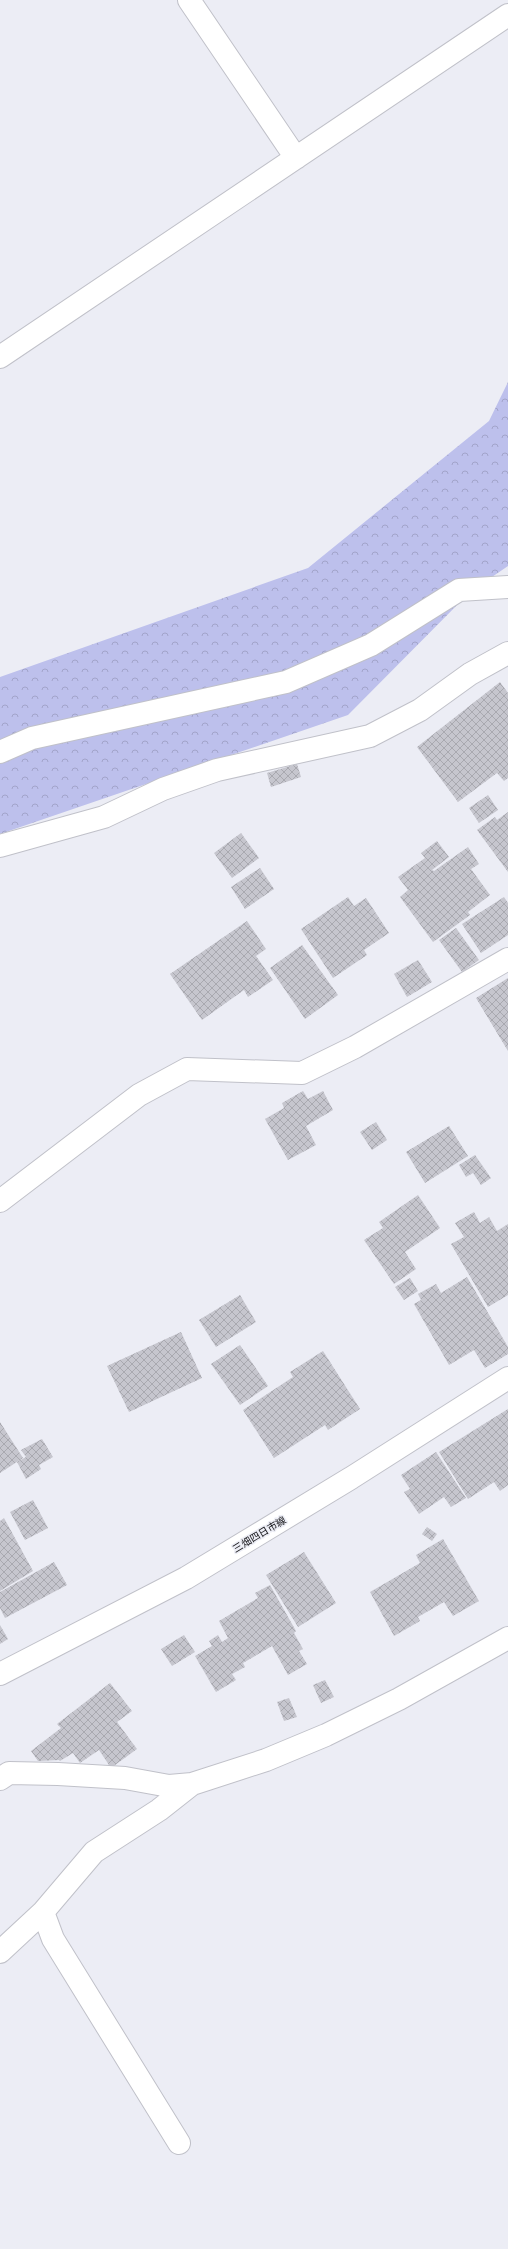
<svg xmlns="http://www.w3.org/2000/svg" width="508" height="2249" font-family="'Crimson Pro','Noto Sans JP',serif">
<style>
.forest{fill:url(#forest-crowns)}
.building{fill:url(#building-cross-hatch)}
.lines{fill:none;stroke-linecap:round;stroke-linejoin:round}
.minor-casing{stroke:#c0c1c9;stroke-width:24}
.secondary-casing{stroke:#c0c1c9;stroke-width:24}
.minor{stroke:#fff;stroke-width:22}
.secondary{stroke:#fff;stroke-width:22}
.labels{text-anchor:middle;stroke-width:3;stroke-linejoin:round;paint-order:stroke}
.street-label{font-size:10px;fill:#151518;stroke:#ecedf5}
</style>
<defs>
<pattern id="forest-crowns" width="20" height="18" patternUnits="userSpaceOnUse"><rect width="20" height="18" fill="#bdc0ec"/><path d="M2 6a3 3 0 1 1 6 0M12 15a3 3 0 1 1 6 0" fill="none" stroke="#a2a4ca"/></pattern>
<pattern id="building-cross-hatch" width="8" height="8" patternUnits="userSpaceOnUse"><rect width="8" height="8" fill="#c6c6ce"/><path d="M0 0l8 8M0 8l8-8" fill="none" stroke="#a9a9b0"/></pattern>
</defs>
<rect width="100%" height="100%" fill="#ecedf5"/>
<path class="forest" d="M508 382V566L470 592 348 715 0 834V677L308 568 489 421Z"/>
<path class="building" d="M500 682 508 693V778L504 781 497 773 458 802 417 747Z
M297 764 301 777 271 787 267 773Z
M488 795 498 810 479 823 469 808Z
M508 812V872L477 830 495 817 497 820Z
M241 833 259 858 232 878 214 853Z
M437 841 449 857 432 870 434 871 468 847 479 864 471 869 490 895 468 912 470 915 433 942 400 897 408 890 398 877 425 858 421 853Z
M260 868 274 889 245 909 231 887Z
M348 897 354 906 366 898 389 933 364 950 367 955 333 978 301 929Z
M504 897 508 903V935L481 953 462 924Z
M247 921 266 949 256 956 273 980 248 997 244 990 202 1020 170 974Z
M456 928 479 960 462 972 439 940Z
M302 945 338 995 305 1019 270 968Z
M418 960 432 982 407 997 394 974Z
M508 978V1051L476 998Z
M303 1091 308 1099 323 1091 333 1110 306 1126 316 1145 288 1160 265 1119 284 1108 282 1103Z
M376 1122 387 1140 372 1150 360 1132Z
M449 1126 468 1156 425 1183 406 1152Z
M475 1155 491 1178 481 1185 473 1173 466 1177 459 1165Z
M418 1195 440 1228 405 1252 416 1269 394 1284 364 1240 383 1228 379 1222Z
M474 1212 480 1223 489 1217 497 1231 508 1224V1295L488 1307 451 1244 464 1237 455 1223Z
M467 1277 508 1347V1354L485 1368 474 1350 449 1365 414 1304 421 1300 418 1294 436 1284 441 1293Z
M410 1278 418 1291 404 1300 395 1287Z
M240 1295 256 1322 216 1347 199 1320Z
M181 1332 202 1378 129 1412 107 1366Z
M240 1345 268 1386 240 1405 211 1364Z
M323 1351 360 1409 328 1430 325 1425 274 1458 243 1410 293 1377 290 1372Z
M508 1409V1485L500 1491 494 1482 468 1499 439 1452Z
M0 1422 23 1458 0 1473Z
M42 1439 53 1457 39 1465 41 1469 26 1479 17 1462 26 1457 21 1450Z
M436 1452 466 1498 451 1507 444 1497 419 1514 404 1492 410 1489 401 1475Z
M33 1500 48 1528 25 1540 10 1512Z
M4 1518 33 1571 0 1591V1521Z
M427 1527 437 1534 432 1541 422 1534Z
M443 1539 479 1601 453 1616 444 1602 418 1617 420 1621 394 1636 370 1592 420 1563 416 1555Z
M304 1552 336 1603 298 1627 266 1575Z
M54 1562 67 1585 5 1618 0 1608V1592Z
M270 1585 296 1631 294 1633 303 1649 299 1651 307 1664 288 1675 272 1646 243 1663 245 1667 232 1674 236 1680 216 1692 195 1656 212 1646 209 1641 218 1635 222 1642 228 1638 219 1621 258 1598 255 1593Z
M0 1625 8 1639 0 1644Z
M184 1635 195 1652 172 1666 161 1649Z
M325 1680 334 1697 321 1703 313 1685Z
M110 1683 132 1711 117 1722 137 1749 111 1768 99 1750 80 1763 73 1753 60 1761 59 1760 38 1761 31 1751 61 1728 57 1724Z
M289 1698 297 1717 284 1721 277 1702Z"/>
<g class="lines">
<g class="minor-casing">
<path id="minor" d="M189 0 296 158
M0 357 508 15
M0 752 32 738 286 682 371 645 459 590 508 587
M0 846 104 817 163 789 217 770 370 736 420 710 470 674 508 653
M0 1201 139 1095 187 1069 302 1073 355 1047 508 959
M0 1779 9 1773 58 1774 125 1778 169 1786 192 1784 266 1760 326 1735 399 1699 508 1638
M43 1912 53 1939 179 2143
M0 1952 43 1912 94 1852 159 1810 192 1784"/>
</g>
<g class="secondary-casing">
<path id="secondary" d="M0 1674 186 1578 351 1478 508 1378"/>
</g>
<use href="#minor" class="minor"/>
<use href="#secondary" class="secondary"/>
</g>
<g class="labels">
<g class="street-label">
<text transform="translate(259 1534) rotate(-31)" y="4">三畑四日市線</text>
</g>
</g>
</svg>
